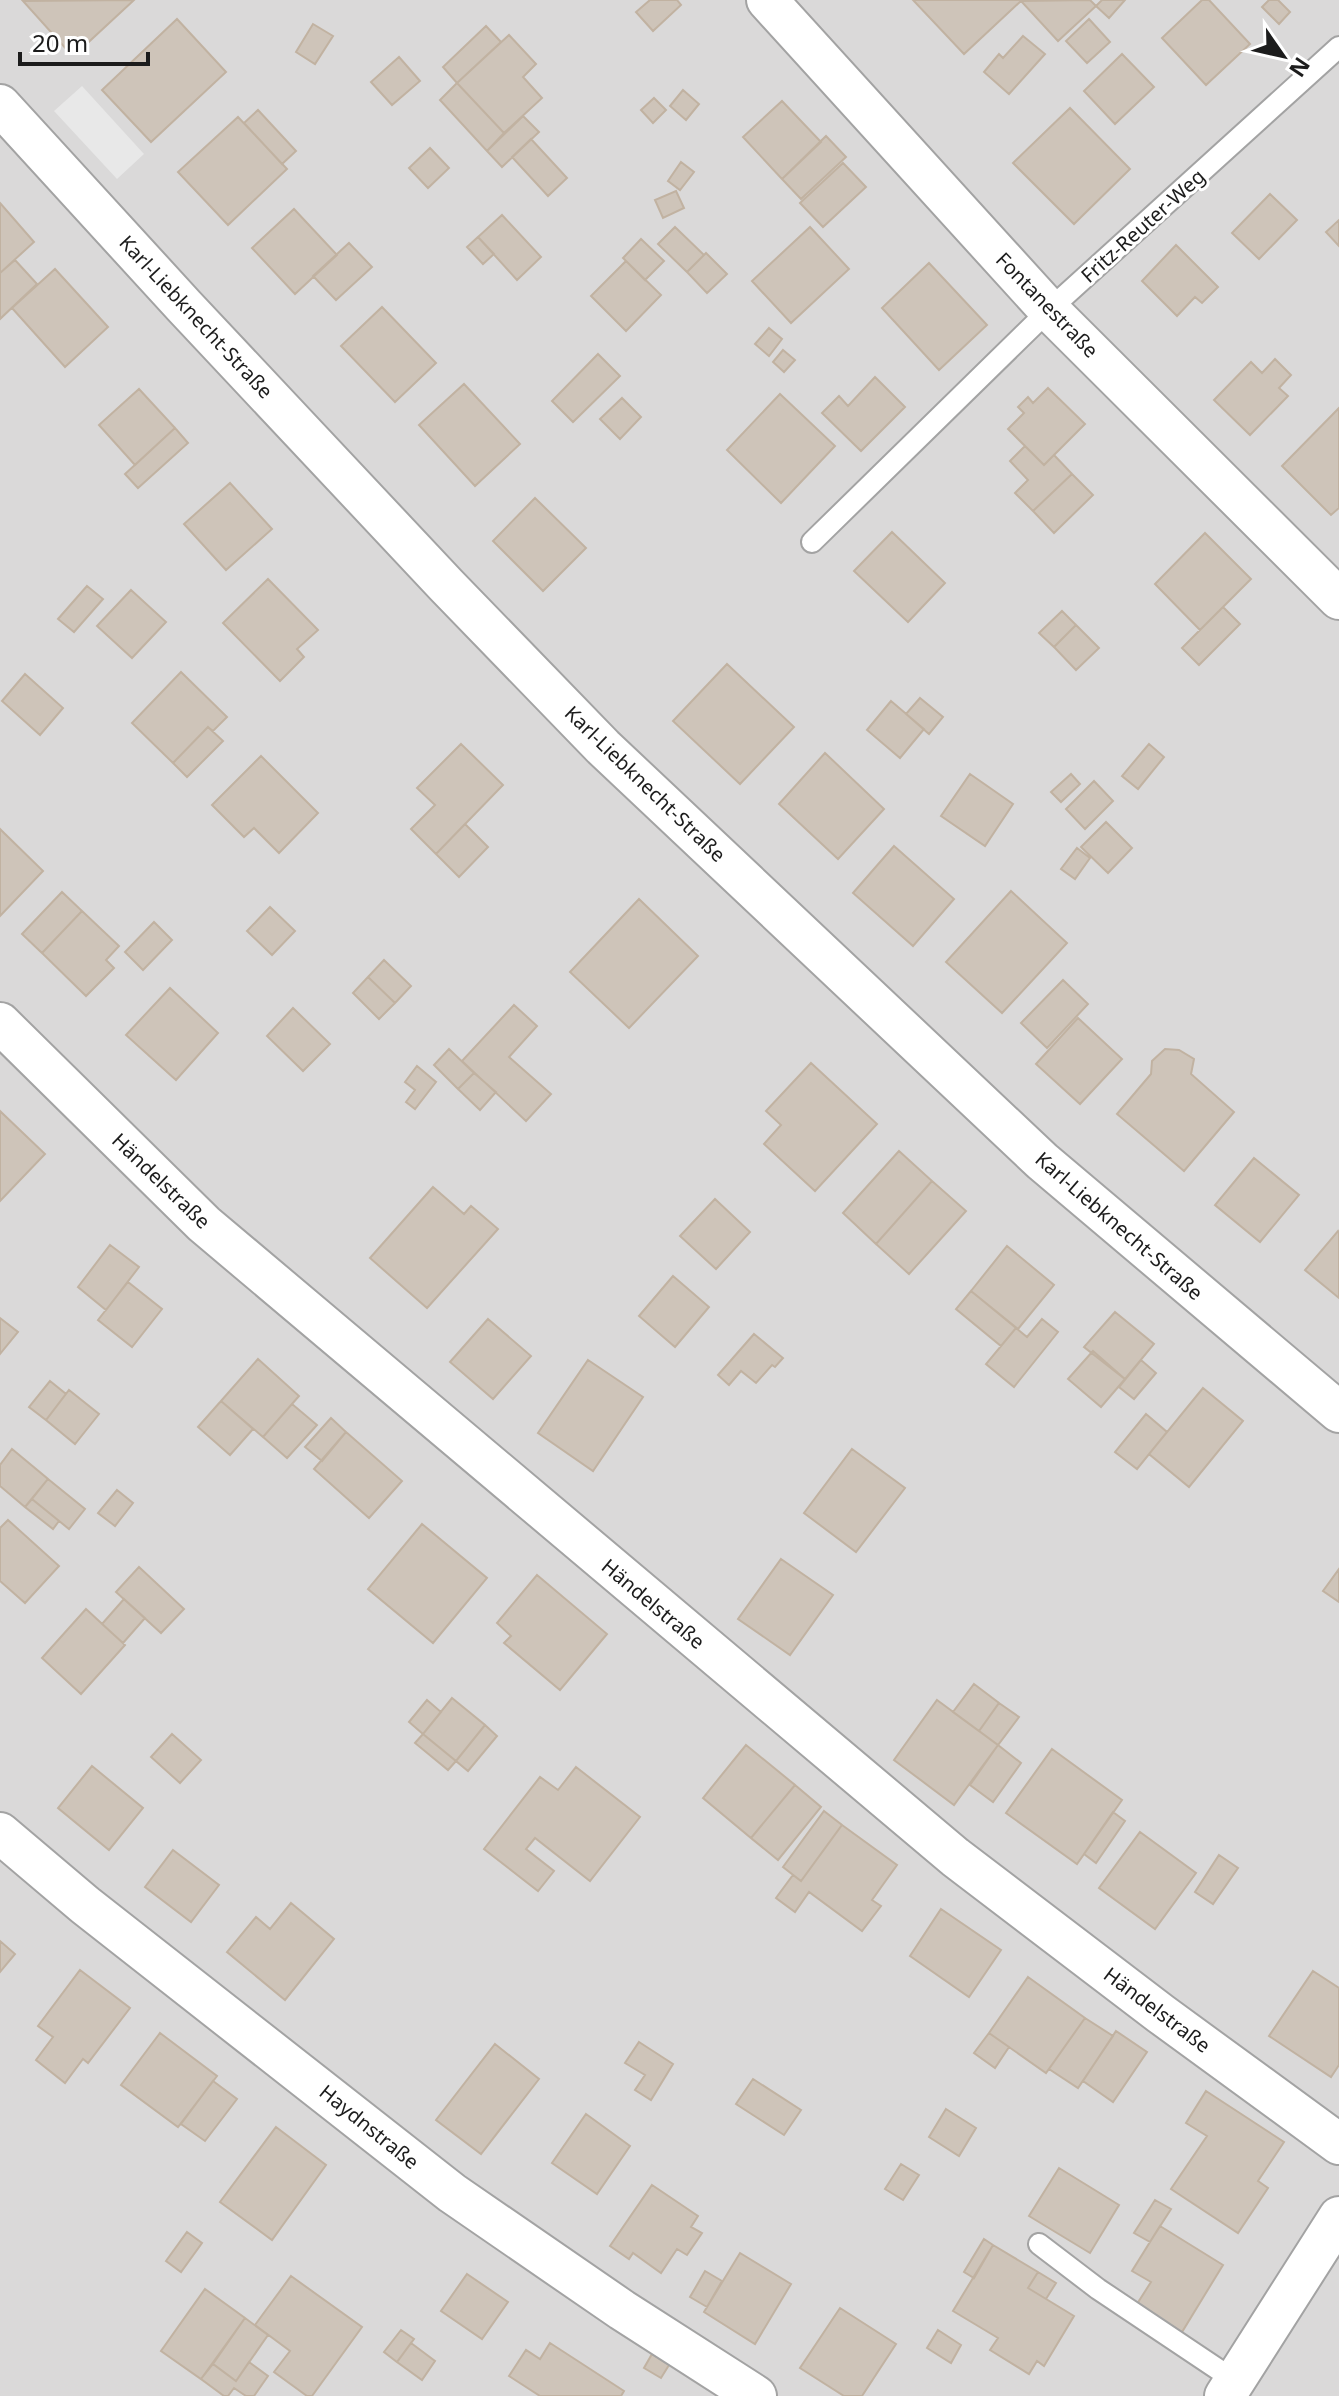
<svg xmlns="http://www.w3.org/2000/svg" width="1339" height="2396" font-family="'Noto Sans',sans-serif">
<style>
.residential{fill:#dad9d9}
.parking{fill:#e8e8e8}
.building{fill:#cec4b9;stroke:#c1b2a1;stroke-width:2}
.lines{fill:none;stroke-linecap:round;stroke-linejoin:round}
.service-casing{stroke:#a3a3a3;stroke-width:24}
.minor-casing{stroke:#a3a3a3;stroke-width:44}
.service{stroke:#fff;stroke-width:20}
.minor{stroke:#fff;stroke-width:40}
.labels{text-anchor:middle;stroke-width:6;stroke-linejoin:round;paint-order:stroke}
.street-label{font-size:20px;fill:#1c1c1c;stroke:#fff}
</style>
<rect width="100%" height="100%" fill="#eeebe0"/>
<path class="residential" d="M0 0H1339V2396H0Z"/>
<path class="parking" d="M82 86 144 154 117 179 54 111Z"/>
<path class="building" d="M134 0 80 50 74 44 68 51 23 1Z
M650 0H677L681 5 653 31 636 12Z
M913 0H1022L964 54Z
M1090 0 1096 6 1058 41 1021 1Z
M1102 0H1125L1109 18 1096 6Z
M1202 0H1209L1250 44 1206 85 1162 38Z
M1269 0H1278L1290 12 1279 24 1262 7Z
M177 19 226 72 151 142 102 90Z
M1089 19 1110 42 1087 63 1066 41Z
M313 24 333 36 315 64 296 52Z
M486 26 501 42 457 83 443 67Z
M509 35 536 64 523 77 542 98 504 133 457 83Z
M1023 36 1045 54 1009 94 984 72 999 54 1003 58Z
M1122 54 1154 87 1115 124 1084 91Z
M399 57 420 81 392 105 371 82Z
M457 83 504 133 487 151 440 100Z
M683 90 699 104 686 120 670 106Z
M654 98 666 110 653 123 641 110Z
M782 101 821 142 782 179 743 137Z
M1070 108 1130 169 1074 224 1013 163Z
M258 110 296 151 282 164 244 123Z
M523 116 539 132 502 167 487 151Z
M238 117 287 169 228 225 178 172Z
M826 136 846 157 801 199 782 179Z
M531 139 567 178 548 196 512 157Z
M430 148 449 168 428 188 409 168Z
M681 162 694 172 680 190 668 181Z
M843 163 866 187 823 227 800 203Z
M676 191 684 208 663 218 655 200Z
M1270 194 1297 220 1259 259 1232 233Z
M0 203 34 242 0 273Z
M294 209 337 255 295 294 252 248Z
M502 215 541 257 517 280 478 237Z
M1339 220V246L1326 232Z
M675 227 704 255 687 272 658 244Z
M810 227 849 269 791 323 752 281Z
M478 237 494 254 483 264 467 247Z
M641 239 664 261 645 280 623 258Z
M349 243 372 267 336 300 313 276Z
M1176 245 1218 287 1202 303 1195 297 1177 316 1142 281Z
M706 253 727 274 707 293 687 272Z
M15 260 37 284 0 319V273Z
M626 261 661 295 626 331 591 296Z
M929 263 987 325 939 370 882 308Z
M55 269 108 327 65 367 12 308Z
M382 307 436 363 395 402 341 346Z
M769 328 782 339 769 356 755 344Z
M783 350 795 360 784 372 773 362Z
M598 354 620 376 573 422 552 401Z
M1275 359 1291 375 1279 388 1288 396 1250 435 1214 400 1251 362 1262 373Z
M875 377 905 407 861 451 822 413 839 396 848 406Z
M464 384 520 444 475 486 419 425Z
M1048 388 1085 424 1044 465 1008 429 1024 413 1018 407 1028 397 1033 403Z
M139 389 175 428 135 465 99 425Z
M780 394 835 446 781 503 727 450Z
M622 398 641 417 620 439 600 419Z
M1339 408V508L1331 515 1282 466Z
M175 428 188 443 138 488 125 474Z
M1025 446 1044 465 1054 455 1072 474 1033 511 1015 493 1028 480 1010 461Z
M1072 474 1093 495 1054 533 1033 511Z
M230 483 272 529 226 570 184 524Z
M535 498 586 548 543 591 493 541Z
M892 532 945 583 908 622 854 571Z
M1205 533 1251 579 1200 630 1155 584Z
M268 579 318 630 297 649 304 657 280 681 223 623Z
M87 586 103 599 74 632 58 619Z
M131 590 166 622 132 658 97 626Z
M1223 607 1240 624 1199 665 1182 648Z
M1062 611 1076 625 1054 647 1039 633Z
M1076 625 1099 648 1076 670 1054 647Z
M727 664 794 727 740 784 673 721Z
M181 672 227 717 213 731 208 727 173 763 132 723Z
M25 674 63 708 40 735 2 701Z
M920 698 943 717 929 734 906 714Z
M891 701 924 729 900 758 867 730Z
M208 727 223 741 187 777 173 763Z
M461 744 503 785 436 854 411 829 435 805 417 788Z
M1149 744 1164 757 1138 789 1122 776Z
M825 753 884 809 838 859 779 804Z
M261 756 318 813 279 853 254 828 244 837 212 805Z
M970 774 1013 804 985 846 941 816Z
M1071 774 1080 784 1061 802 1051 792Z
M1094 781 1113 801 1085 829 1066 809Z
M1106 822 1132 848 1108 873 1081 847Z
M465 824 488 847 459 877 436 854Z
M0 829 43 871 0 916Z
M894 846 954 899 913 946 853 893Z
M1077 848 1090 858 1075 879 1061 869Z
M1011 891 1067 943 1002 1013 946 962Z
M62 892 82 911 42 953 22 934Z
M639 899 698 956 629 1028 570 972Z
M270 907 295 931 272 955 247 931Z
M82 911 119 946 106 960 114 968 86 996 42 953Z
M154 922 172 940 143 970 125 952Z
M384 960 411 986 395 1003 368 977Z
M368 977 395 1003 379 1019 353 993Z
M1063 980 1088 1004 1047 1048 1021 1023Z
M170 988 218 1033 176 1080 126 1035Z
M514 1005 537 1026 509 1057 551 1094 526 1121 462 1061Z
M293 1008 330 1044 303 1071 267 1036Z
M1078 1018 1122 1059 1080 1104 1036 1064Z
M449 1049 474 1073 458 1089 434 1065Z
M1165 1049 1179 1050 1194 1059 1191 1074 1234 1112 1184 1171 1117 1114 1151 1074 1152 1061Z
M811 1063 877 1124 815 1191 764 1144 781 1125 766 1111Z
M417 1066 436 1082 415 1109 406 1102 415 1090 405 1082Z
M474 1073 496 1092 480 1110 458 1089Z
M0 1111 45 1154 0 1201Z
M899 1151 932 1181 876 1244 843 1213Z
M1254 1158 1299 1195 1260 1242 1215 1205Z
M932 1181 966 1211 909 1274 876 1244Z
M433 1187 464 1214 471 1206 498 1229 427 1308 370 1258Z
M715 1199 750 1232 716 1269 680 1236Z
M1338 1231 1339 1233V1298L1305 1270Z
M110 1245 139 1267 106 1310 78 1287Z
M1007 1246 1054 1285 1018 1329 971 1291Z
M673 1276 709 1307 675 1347 639 1316Z
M128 1282 162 1309 132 1347 98 1320Z
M971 1291 1016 1328 1001 1346 956 1309Z
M1115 1312 1154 1344 1125 1379 1084 1347Z
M0 1318 18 1332 0 1354Z
M488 1319 531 1356 493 1399 450 1362Z
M1042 1319 1058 1332 1014 1387 986 1364 1016 1328 1027 1337Z
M754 1334 783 1358 775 1367 772 1365 756 1383 741 1371 729 1385 718 1375Z
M1093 1351 1125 1379 1101 1407 1068 1379Z
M258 1359 299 1396 263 1437 221 1401Z
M588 1360 643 1397 593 1471 538 1433Z
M1141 1360 1156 1373 1134 1399 1119 1387Z
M50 1381 66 1394 46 1420 29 1407Z
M1203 1388 1243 1421 1189 1487 1149 1454Z
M69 1390 99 1414 75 1444 46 1420Z
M221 1401 253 1429 230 1455 198 1427Z
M292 1404 317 1425 287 1458 263 1437Z
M1146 1414 1167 1432 1137 1469 1115 1452Z
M331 1418 346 1432 322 1461 305 1447Z
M346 1432 402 1481 369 1518 314 1469Z
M12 1449 48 1479 25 1507 0 1486V1465Z
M852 1449 905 1488 856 1552 804 1513Z
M48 1479 85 1509 69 1529 32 1499Z
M117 1490 133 1503 115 1526 98 1513Z
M32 1499 59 1521 53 1529 25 1507Z
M8 1520 59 1566 25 1603 0 1581V1528Z
M422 1524 487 1578 433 1643 368 1589Z
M781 1559 833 1595 790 1655 738 1619Z
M139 1567 184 1609 161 1633 116 1592Z
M1339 1569V1602L1323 1591Z
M537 1575 607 1634 560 1690 504 1643 511 1636 497 1623Z
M124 1599 145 1618 123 1643 102 1624Z
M86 1609 125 1645 81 1694 42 1658Z
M974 1684 999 1703 979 1731 953 1712Z
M452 1698 485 1725 456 1761 423 1734Z
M427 1700 441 1712 423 1734 409 1722Z
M937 1700 998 1745 954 1805 894 1760Z
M999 1703 1019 1717 998 1745 979 1731Z
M485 1725 497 1736 468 1771 456 1761Z
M172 1734 201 1760 180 1783 151 1757Z
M423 1734 456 1761 448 1770 415 1743Z
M746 1745 795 1785 751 1838 703 1798Z
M998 1745 1021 1763 993 1802 970 1785Z
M1052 1749 1122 1800 1077 1864 1006 1813Z
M92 1766 143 1808 109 1850 58 1808Z
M576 1767 640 1817 590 1881 535 1838 526 1849 554 1871 538 1891 484 1849 540 1777 558 1790Z
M795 1785 821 1807 778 1860 751 1838Z
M824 1811 842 1825 801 1881 783 1867Z
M1113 1812 1125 1821 1096 1863 1084 1854Z
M842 1825 897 1865 872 1900 881 1906 862 1931 809 1892 795 1912 776 1898 793 1875 801 1881Z
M1140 1832 1196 1873 1155 1929 1099 1888Z
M173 1850 219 1885 191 1922 145 1887Z
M1219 1855 1238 1868 1213 1904 1195 1892Z
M291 1903 334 1939 285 2000 227 1952 256 1917 270 1929Z
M941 1909 1001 1950 969 1997 910 1956Z
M0 1941 15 1954 0 1972Z
M80 1970 130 2008 88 2063 83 2059 65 2083 36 2060 53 2037 38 2026Z
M1313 1971 1339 1988V2065L1331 2077 1269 2036Z
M1028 1977 1085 2018 1046 2073 989 2033Z
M1085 2018 1113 2036 1078 2088 1049 2069Z
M1116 2031 1147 2052 1113 2102 1083 2081Z
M160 2033 217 2076 178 2127 121 2085Z
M989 2033 1009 2047 995 2068 974 2053Z
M639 2042 673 2064 651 2100 635 2090 645 2075 625 2063Z
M495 2044 539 2079 481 2154 436 2120Z
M753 2079 801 2110 784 2135 736 2104Z
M213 2081 237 2099 205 2141 181 2124Z
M1206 2091 1284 2142 1258 2181 1268 2188 1238 2233 1171 2189 1207 2136 1186 2123Z
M946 2109 976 2128 959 2156 929 2137Z
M586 2114 630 2146 597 2194 552 2163Z
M276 2127 326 2165 272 2240 220 2202Z
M901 2164 919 2175 903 2200 885 2189Z
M1059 2168 1119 2205 1090 2253 1029 2216Z
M652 2185 698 2216 691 2227 702 2233 687 2255 677 2249 661 2273 633 2253 629 2259 610 2246Z
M1155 2200 1171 2209 1150 2242 1134 2233Z
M1160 2226 1223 2265 1182 2332 1137 2304 1151 2282 1132 2271Z
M187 2232 202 2243 181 2272 166 2261Z
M984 2239 993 2245 974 2278 964 2272Z
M993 2245 1038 2272 1028 2288 1074 2316 1044 2366 1037 2361 1029 2374 990 2350 998 2338 953 2311Z
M740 2253 791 2284 755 2344 704 2312Z
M705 2271 722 2281 707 2307 690 2297Z
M1038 2272 1056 2283 1046 2299 1028 2288Z
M467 2274 508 2302 482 2339 441 2311Z
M291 2276 362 2327 312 2396H307L274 2372 290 2351 255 2325Z
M205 2289 245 2318 201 2379 161 2351Z
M840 2308 896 2344 862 2396H844L800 2368Z
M245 2318 268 2335 236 2381 213 2364Z
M401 2330 414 2339 397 2362 384 2352Z
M938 2330 961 2345 951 2363 927 2348Z
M411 2343 435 2361 422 2380 397 2362Z
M550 2343 624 2391 621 2396H540L509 2376 526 2350 540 2359Z
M652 2354 669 2365 661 2378 644 2368Z
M249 2362 268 2376 254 2396H246L234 2388 228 2396H224L201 2379 213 2364 236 2381Z"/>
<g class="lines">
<g class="service-casing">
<path id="service" d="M812 542 1049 310 1339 47
M1039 2244 1098 2289 1234 2380"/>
</g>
<g class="minor-casing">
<path id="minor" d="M767 0 1049 310 1339 599
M0 105 184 306 446 585 603 747 1042 1161 1339 1412
M0 1023 204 1224 955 1857 1161 2014 1339 2144
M0 1833 85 1905 452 2193 622 2310 756 2396
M1225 2396 1339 2217"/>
</g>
<use href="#service" class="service"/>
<use href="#minor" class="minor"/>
</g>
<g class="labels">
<g class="street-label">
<text transform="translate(1143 226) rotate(-42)" y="7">Fritz-Reuter-Weg</text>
<text transform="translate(1047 305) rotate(46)" y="7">Fontanestraße</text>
<text transform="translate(196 317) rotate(47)" y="7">Karl-Liebknecht-Straße</text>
<text transform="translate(645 784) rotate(44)" y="7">Karl-Liebknecht-Straße</text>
<text transform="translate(161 1181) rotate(44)" y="7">Händelstraße</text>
<text transform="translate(1119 1226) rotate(41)" y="7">Karl-Liebknecht-Straße</text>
<text transform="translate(653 1604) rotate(40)" y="7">Händelstraße</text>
<text transform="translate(1157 2010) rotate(37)" y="7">Händelstraße</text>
<text transform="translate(369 2127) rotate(39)" y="7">Haydnstraße</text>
</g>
</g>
<g transform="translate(1283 56) rotate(124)" stroke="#ffffff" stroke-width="6" paint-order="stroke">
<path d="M0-6L14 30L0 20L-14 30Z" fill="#1c1c1c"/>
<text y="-12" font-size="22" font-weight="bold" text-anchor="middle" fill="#1c1c1c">N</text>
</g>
<path d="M20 52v12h128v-12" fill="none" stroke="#1c1c1c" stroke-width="4"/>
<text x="32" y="52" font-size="24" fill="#1c1c1c" stroke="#ffffff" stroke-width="6" paint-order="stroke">20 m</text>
</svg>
